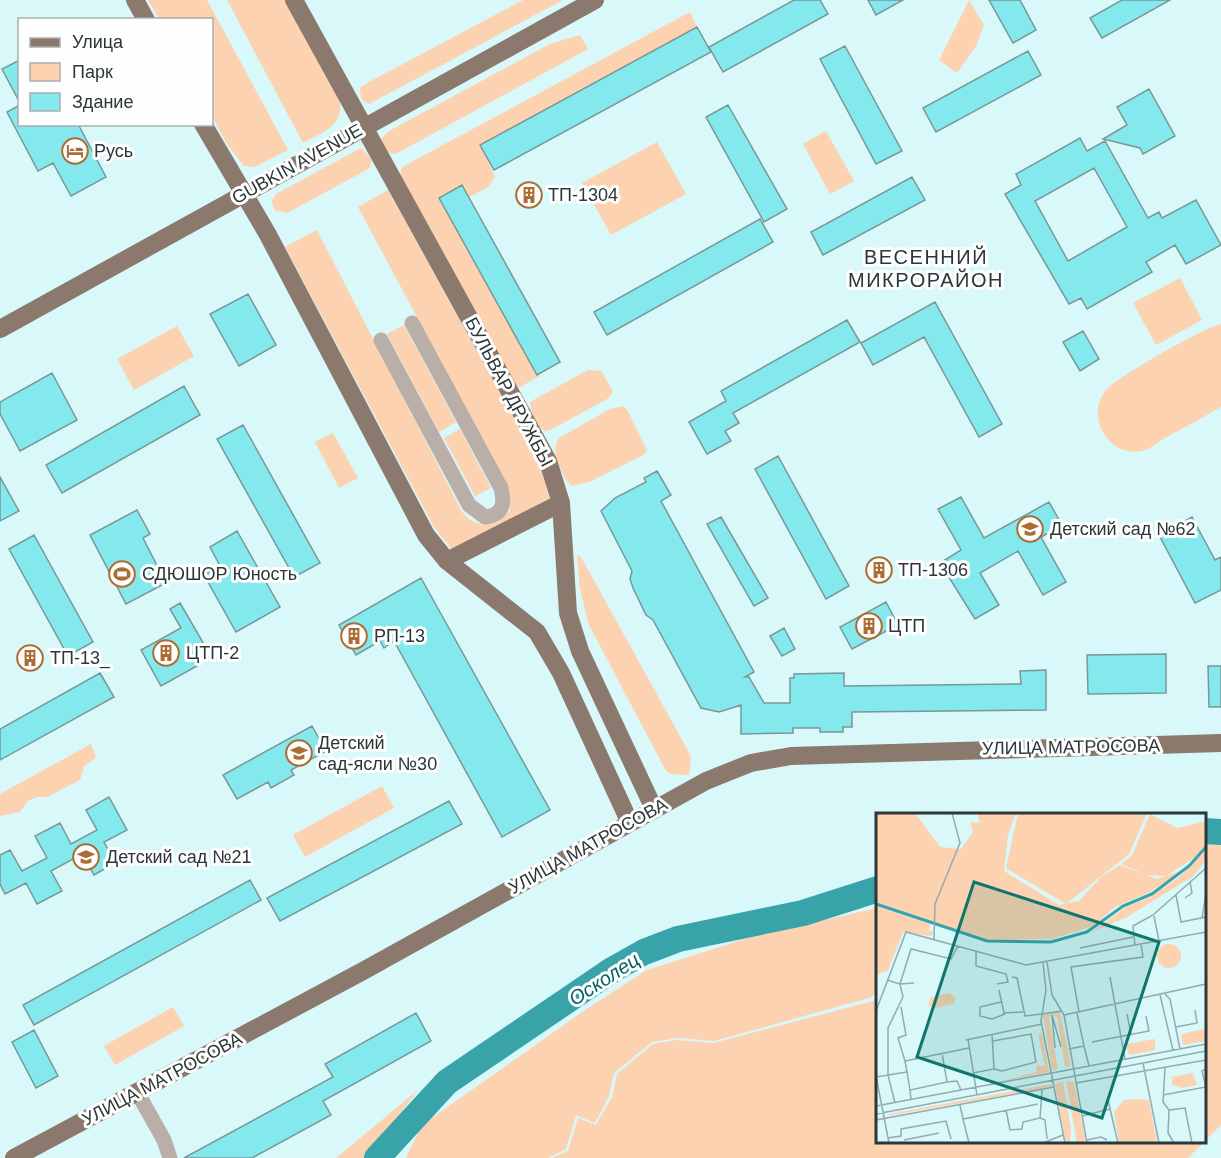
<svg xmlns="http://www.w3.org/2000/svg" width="1221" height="1158" font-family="Helvetica,sans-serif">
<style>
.green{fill:#fdd2b0}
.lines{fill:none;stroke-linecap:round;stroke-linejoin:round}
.river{stroke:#38a3a8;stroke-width:26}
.building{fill:#83e9ed;stroke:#799798;stroke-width:1.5;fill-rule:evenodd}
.minor{stroke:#b9afa8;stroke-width:15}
.major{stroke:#8a796c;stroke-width:18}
.labels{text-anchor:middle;stroke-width:6;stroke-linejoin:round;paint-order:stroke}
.poi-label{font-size:18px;fill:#2b3738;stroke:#fefefe;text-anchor:start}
.street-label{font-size:18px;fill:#2b3738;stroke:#fefefe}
.neighbourhood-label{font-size:20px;letter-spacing:1.5px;fill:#2b3738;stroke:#fefefe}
.water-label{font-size:20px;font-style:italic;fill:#056265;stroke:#fefefe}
.inset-river{fill:none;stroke:#38a3a8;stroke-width:3}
.inset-road{fill:none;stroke:#93abac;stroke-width:1.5}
.view{fill:#0f766e;fill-opacity:0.15;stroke:#0f766e;stroke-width:3}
.inset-edge{fill:none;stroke:#2b3738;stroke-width:3}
</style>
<rect width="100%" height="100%" fill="#d8f8f9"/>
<path class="green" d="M148 0H207L288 150 255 167 244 166 227 144 212 116V20L159 19Z
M227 0H286L339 97C346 125 324 132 303 143Z
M523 0H563L369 104C361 101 360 95 360 88L369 82Z
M969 0 984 25 976 46 957 73 939 60Z
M690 12 697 27 481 145 495 177 487 188 469 197 462 185 440 198 537 374 540 376 520 387 516 386 400 175 402 167Z
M580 35 588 49 401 151 394 154 385 151 381 139 389 131 550 44Z
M826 131 854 181 830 194 803 144Z
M657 142 686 194 611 235 582 183Z
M361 148 372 159 370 168 287 213 274 210 272 201 276 194Z
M388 190 542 469 550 501 453 551 434 527 285 247 317 230 462 512 470 520 482 525 498 521 510 511 508 487 358 207Z
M1180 278 1202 320 1156 345 1133 303Z
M1221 324V407C1202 418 1183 428 1165 438 1159 441 1152 448 1145 450 1110 461 1084 417 1106 390 1117 377 1205 327 1221 324Z
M404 325 456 422 439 432 387 334Z
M177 326 194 356 134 390 117 359Z
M588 370 601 371 613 391 609 398 552 429 545 431C535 425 531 412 530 402Z
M623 406 628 411 647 451 643 455 589 482 571 486C562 474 549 452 559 438L610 409Z
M460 429 491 488 475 496 444 438Z
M333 433 358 478 339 488 315 442Z
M577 555 581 557 686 747 691 758 689 775 671 774 666 771 588 623 580 588Z
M91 744 96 758 84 766 80 780 47 797H37L28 801 20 812 0 816V794Z
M382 786 394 808 305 857 293 835Z
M1205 842 1221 843V1125L1188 1158H552L568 1151 578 1118 596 1125 612 1097 617 1074 653 1044 676 1040 713 1043 877 1000 878 1142H1204Z
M877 908V993L869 998 714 1041 678 1038 652 1042 614 1073 609 1096 595 1123 576 1115 566 1149 548 1158H406L422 1125 585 1010 647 970 751 937Z
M173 1007 184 1026 115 1065 104 1046Z
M418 1090 366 1158H336Z"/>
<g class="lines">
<path class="river" d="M1204 831 1221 832
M377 1158 447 1082 612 970 644 952 678 939 803 913 878 889"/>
</g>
<path class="building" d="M794 0H820L828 14 723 72 709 47Z
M868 0H903L876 15Z
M989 0H1020L1036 30 1013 43Z
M1122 0H1170L1102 38 1090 18Z
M697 27 711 52 494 170 480 145Z
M845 46 902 151 876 164 820 59Z
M1028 51 1041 75 936 132 923 108Z
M20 60V103L2 69Z
M1149 89 1175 136 1143 154 1140 148 1103 139 1127 125 1117 107Z
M20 105V124H78L106 177 71 196 53 163 38 171 7 112Z
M728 105 787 209 764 222 706 117Z
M1080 138 1087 151 1105 141 1148 218 1159 212 1162 218 1196 200 1221 245 1186 264 1175 245 1146 262 1152 272 1087 309 1081 298 1069 304 1005 194 1021 185 1016 174ZM1094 168 1127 227 1068 261 1035 201Z
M912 177 925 200 823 255 811 232Z
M530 184 538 199 528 205 520 190Z
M462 185 560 362 537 375 439 198Z
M760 219 773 242 607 335 594 312Z
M248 294 276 345 239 366 210 314Z
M935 302 1002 424 979 437 924 337 873 365 861 343Z
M847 320 860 342 733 413 739 423 725 431 731 441 707 454 689 422 726 401 721 391Z
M1083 331 1099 359 1080 371 1063 342Z
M52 373 77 420 20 451 0 414V402Z
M184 386 200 415 62 493 46 465Z
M243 425 320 563 294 577 217 439Z
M778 456 849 586 826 599 755 469Z
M657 471 671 495 661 501 754 672 745 677H749L764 703H790V678H794V674L844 673V686L1021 684 1020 671 1046 670V710L852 712V727H843V732H820V728H793V733L741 734V705L719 712 701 708 653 620 646 615 633 588 630 579 632 571 601 511 615 498 646 482 644 478Z
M0 477 19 511 0 521Z
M961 497 984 538 1049 502 1062 525 1041 537 1066 582 1043 595 1018 551 980 573 999 605 975 619 940 563 961 550 938 509Z
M137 510 150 534 143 538 166 583 126 604 90 535Z
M721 517 768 598 754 606 707 524Z
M1192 517 1215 560 1221 557V590L1195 603 1159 535Z
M237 531 280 607 236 632 204 575 220 566 210 547Z
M34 535 93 642 68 656 9 549Z
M421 578 550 810 502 837 394 641 384 648 380 641 356 655 339 625Z
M886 602 898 625 852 649 840 627Z
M180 603 205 646 190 654 197 666 161 686 141 650 181 628 170 609Z
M784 628 795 649 782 656 770 636Z
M31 647 40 664 29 669 21 652Z
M1166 654V693L1088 694 1087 655Z
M1208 666H1221V707H1209Z
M100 673 114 697 0 760V729Z
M312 726 326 751 291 770 294 775 271 788 268 782 237 799 223 775Z
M109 797 127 830 104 842 115 863 94 875 82 854 51 871 62 891 37 904 26 883 5 894 0 884V855L10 850 22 871 47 858 35 836 60 823 71 844 97 830 86 810Z
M449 801 462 824 280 921 267 898Z
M250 880 261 900 34 1025 23 1005Z
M416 1013 431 1041 323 1101 331 1115 252 1158H184L333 1077 325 1064Z
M34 1030 58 1076 36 1088 12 1042Z"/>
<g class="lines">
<path class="minor" d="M381 340 469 505 485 517C503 515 505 504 501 488L412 323
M137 1092 164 1140 170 1158"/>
<path class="major" d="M135 0 146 20
M294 0 548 461 561 503 568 613 580 651 654 809
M203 124 267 233 426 535 447 561 537 632 561 673 630 823
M0 329 595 0
M447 561 561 503
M14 1158 363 971 706 781 751 763 791 756 1221 743"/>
</g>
<defs>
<g id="hotel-ring" transform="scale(1.35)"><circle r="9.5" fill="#fefefe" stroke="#ac6d34" stroke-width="1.5"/><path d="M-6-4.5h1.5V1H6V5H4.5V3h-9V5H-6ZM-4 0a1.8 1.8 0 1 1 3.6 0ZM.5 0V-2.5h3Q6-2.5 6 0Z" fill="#ac6d34"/></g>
<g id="building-ring" transform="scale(1.35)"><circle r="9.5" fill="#fefefe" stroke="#ac6d34" stroke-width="1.5"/><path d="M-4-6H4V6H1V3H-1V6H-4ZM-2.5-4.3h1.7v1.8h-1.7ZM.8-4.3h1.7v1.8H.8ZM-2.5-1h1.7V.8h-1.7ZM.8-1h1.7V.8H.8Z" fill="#ac6d34"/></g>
<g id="school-ring" transform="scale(1.35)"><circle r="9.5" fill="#fefefe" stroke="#ac6d34" stroke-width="1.5"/><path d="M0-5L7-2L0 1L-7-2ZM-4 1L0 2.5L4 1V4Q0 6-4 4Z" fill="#ac6d34"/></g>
<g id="stadium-ring" transform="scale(1.35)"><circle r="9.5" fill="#fefefe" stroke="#ac6d34" stroke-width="1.5"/><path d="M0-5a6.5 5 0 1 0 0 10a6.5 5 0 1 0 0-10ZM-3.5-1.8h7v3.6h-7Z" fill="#ac6d34"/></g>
</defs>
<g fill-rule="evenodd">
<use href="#hotel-ring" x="75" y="151"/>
<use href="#building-ring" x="529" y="195"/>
<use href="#school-ring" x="1030" y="529"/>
<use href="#building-ring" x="879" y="570"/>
<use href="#stadium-ring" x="122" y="574"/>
<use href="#building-ring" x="869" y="626"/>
<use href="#building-ring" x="354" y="636"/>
<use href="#building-ring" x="166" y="653"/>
<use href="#building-ring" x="30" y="658"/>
<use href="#school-ring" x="299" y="753"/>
<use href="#school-ring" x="86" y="857"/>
</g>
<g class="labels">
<g class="poi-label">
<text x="94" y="157">Русь</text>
<text x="548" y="201">ТП-1304</text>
<text x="1050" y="535">Детский сад №62</text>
<text x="898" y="576">ТП-1306</text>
<text x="142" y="580">СДЮШОР Юность</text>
<text x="888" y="632">ЦТП</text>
<text x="374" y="642">РП-13</text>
<text x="186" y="659">ЦТП-2</text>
<text x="50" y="664">ТП-13_</text>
<text x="318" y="749">Детский<tspan x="318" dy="21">сад-ясли №30</tspan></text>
<text x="106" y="863">Детский сад №21</text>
</g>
<g class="street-label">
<text transform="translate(297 164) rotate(-29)" y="6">GUBKIN AVENUE</text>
<text transform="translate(509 392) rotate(62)" y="6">БУЛЬВАР ДРУЖБЫ</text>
<text transform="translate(1071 747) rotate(-1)" y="6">УЛИЦА МАТРОСОВА</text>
<text transform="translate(588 846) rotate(-29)" y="6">УЛИЦА МАТРОСОВА</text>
<text transform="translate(162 1079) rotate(-28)" y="6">УЛИЦА МАТРОСОВА</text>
</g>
<g class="neighbourhood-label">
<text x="926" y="264">ВЕСЕННИЙ<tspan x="926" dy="23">МИКРОРАЙОН</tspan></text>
</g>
<g class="water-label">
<text transform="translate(604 979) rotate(-33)" y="7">Осколец</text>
</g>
</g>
<g transform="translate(876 813)">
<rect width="330" height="330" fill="#d8f8f9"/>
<path d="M0 0H39L64 34 85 36 97 19 94 9 104 10 101 0H140L132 22 128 58 183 92 203 88 225 64 244 52 281 66 305 58 274 79 239 94 217 113 175 126 114 127 95 122H115L93 121 0 89ZM142 0H271L253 41 190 91 130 55ZM274 1 301 15 330 8V31L318 45 290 63 271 62 245 51 256 42ZM330 37V47L316 64 251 104 216 119 250 94 274 84 302 65ZM0 93 54 111 53 118H57L56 123 27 119 12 157 0 162ZM281 143a12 12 0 1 1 24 0a12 12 0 1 1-24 0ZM74 180 80 186 77 191 58 195 52 192 55 184ZM184 199 195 253 189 254 181 204 176 201 173 206 182 256 176 257 167 202ZM328 216 330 228 307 232 305 221ZM166 220 173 259 122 269 160 259 161 252 169 253 162 221ZM279 226V237L253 242 250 231ZM317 260 321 272 305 275 296 271V264ZM187 268 195 316 194 330H190L179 271ZM190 268 198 269 210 330H201ZM176 271V274L11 303 13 301ZM261 286 273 287 281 330H243L238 299 248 287Z" fill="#fdd2b0"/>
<path class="inset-river" d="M0 91 111 128 175 129 211 119 247 93 276 81 313 53 330 34"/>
<path class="inset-road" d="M300 82 305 109 330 104M309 85 316 80 314 69M278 103 283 128M326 105 330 81M58 126 59 91 84 30 76 0M259 132 257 113 277 102 330 55M204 135 257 124M100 139V153L130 161 132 169 121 171M171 149 176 182 188 202 211 330M167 150 170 177 165 208 189 330M136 164 141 165 149 203 166 201M234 164 249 246M11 167 24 171 27 184 12 215V262L31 259 29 248 93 235M38 170 24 171 35 136 75 146 82 133M123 177 128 200 147 199M289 181 294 186 304 236M284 182 297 237M125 189 104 194V203L116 206 129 201M25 194 30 222 22 225 29 248M0 198 30 119 150 152 330 119M203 199 195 154 267 144 265 131M201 200 208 233M166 201 186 198M251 201 255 222M188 202 330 171M300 214 321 210 319 197M92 226 101 282M90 227 166 211M117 228 155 221 160 249 126 258 118 256M216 229 273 218 270 203M179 235 176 202 185 234M193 236 208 233 213 253M66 240 71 269M267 250 283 330M289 255 287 289 293 297 292 320 298 330M31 259 34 277M97 260 118 256 116 221M0 263 13 330M0 264 12 262 19 290M200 270 330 247M287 282 330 274 326 258 330 256M35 287 34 277 71 269 81 268 85 277M232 287 242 330M84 292 87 306 162 291M0 293 330 231M130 297 134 317 146 316 147 309 164 305 166 277M293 297 309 295 316 330M0 301 330 238M206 303 234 296M164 305 169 307 171 326M87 306 93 330M0 307 178 274M12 325 25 323V316L70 308 75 326M28 327 63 320M211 327 225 324 231 327M167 330 187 322"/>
<path class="view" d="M98 69 283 129 226 305 41 244Z"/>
<rect width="330" height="330" class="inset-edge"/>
</g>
<rect x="18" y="18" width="195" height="108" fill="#fefefe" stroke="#aaaeaf" stroke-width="1.5"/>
<rect x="30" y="38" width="30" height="9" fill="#8a796c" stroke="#aaaeaf" stroke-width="1.5"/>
<text x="72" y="48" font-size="18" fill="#2b3738">Улица</text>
<rect x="30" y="63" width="30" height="18" fill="#fdd2b0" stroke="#aaaeaf" stroke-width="1.5"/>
<text x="72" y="78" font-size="18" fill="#2b3738">Парк</text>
<rect x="30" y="93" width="30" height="18" fill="#83e9ed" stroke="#aaaeaf" stroke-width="1.5"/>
<text x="72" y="108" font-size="18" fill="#2b3738">Здание</text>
</svg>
